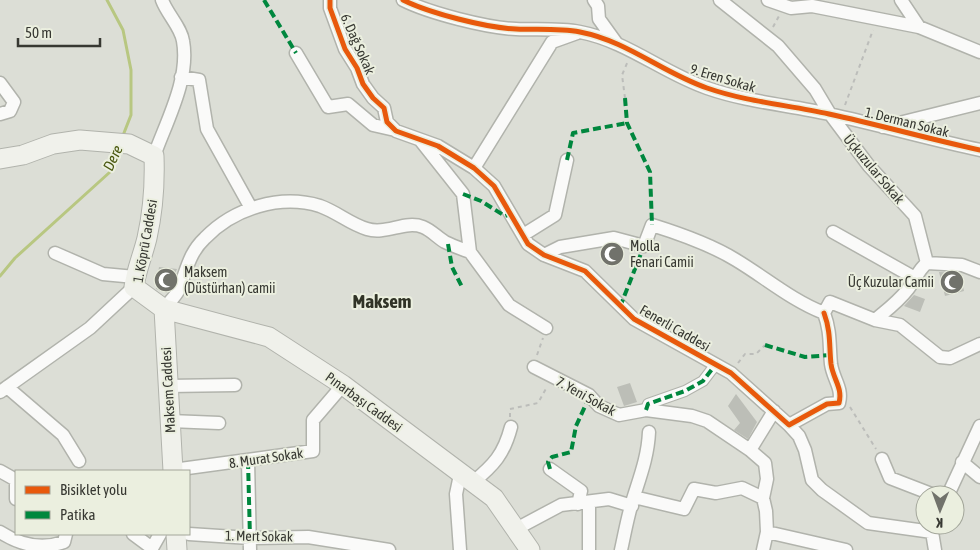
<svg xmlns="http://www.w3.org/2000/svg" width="980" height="550" font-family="'Asap Condensed',sans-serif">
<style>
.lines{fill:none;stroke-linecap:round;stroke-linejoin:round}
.stream{stroke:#b8c781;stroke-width:3}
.building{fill:#bcbeb7}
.pedestrian-casing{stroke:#b1b3ac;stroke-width:12}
.minor-casing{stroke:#b1b3ac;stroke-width:15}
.secondary-casing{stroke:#b1b3ac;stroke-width:21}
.path{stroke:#bcbdba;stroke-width:2;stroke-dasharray:4 4;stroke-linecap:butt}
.pedestrian{stroke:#fafaf9;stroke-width:10}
.minor{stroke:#fafaf9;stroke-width:12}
.secondary{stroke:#f0f1eb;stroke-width:19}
.quiet{stroke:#00873e;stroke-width:4;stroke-dasharray:8 4;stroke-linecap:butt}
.cycleway-casing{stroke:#ebefdf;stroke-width:8}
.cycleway{stroke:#e8590c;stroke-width:5}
.labels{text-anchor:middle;stroke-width:4;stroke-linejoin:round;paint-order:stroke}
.street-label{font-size:14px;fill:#373832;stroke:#ebefdf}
.poi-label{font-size:14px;fill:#373832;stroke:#ebefdf;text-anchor:start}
.water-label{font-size:15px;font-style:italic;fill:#49570f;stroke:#ebefdf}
.district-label{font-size:19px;font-weight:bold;fill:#303326;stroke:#ebefdf}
</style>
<rect width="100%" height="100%" fill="#dcded6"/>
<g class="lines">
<path class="stream" d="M107 0 123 30 131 70V115L122 138
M0 276 15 258 110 172 118 148"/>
</g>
<path class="building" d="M614 246 618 248 620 264 607 266 605 248Z
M159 267 177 269 167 293 156 289Z
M939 272 960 273 964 291 945 296Z
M914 295 925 299 920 312 904 306Z
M630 383 637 402 624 406 617 387Z
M736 394 757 422 748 439 734 430 740 423 728 406Z"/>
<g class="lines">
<g class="pedestrian-casing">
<path id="pedestrian" d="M646 410 648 404 685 391 703 381 716 364"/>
</g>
<g class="minor-casing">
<path id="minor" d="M330 0V8L345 49 357 68 363 84 373 98 384 108 387 122 396 131 438 146 474 168 494 186 528 244 544 255 585 271 634 319 731 373 789 425 827 404 839 403C843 388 833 379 831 364 829 345 831 332 824 313
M403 0C429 13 487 28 516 29 537 30 559 28 580 32 627 41 663 73 707 88 747 102 789 105 829 114 880 125 929 139 980 150
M594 0 598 6 599 19 617 44
M720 0 778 46 815 89 830 114 869 166 915 216 927 263
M768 0 791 8 812 6 919 27
M901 0 919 27 980 52
M296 53 328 107 348 104 373 125 395 130
M181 77 199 80 207 129 251 208
M0 83 14 102 10 111 0 114
M883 127 980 103
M421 141 463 194 470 252 509 305 546 328
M154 156C166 122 190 79 183 41 181 27 167 14 162 0
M474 168 552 42 577 33
M833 232 915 278
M523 235 555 215 567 160
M55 253 103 274 135 277
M544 255 560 247 614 238 644 246 652 225C681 234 710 244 736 260 766 278 791 300 824 313
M164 309C168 303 175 297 178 291 187 271 188 254 205 238 234 208 280 194 320 206 337 212 350 224 367 229 386 235 405 220 423 227 431 230 438 238 445 242 453 246 462 249 470 252
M824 313 830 302 875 320C887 310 899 301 908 289 916 279 918 270 927 263L962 265 980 272
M875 320 900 325 940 357 950 358 980 344
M534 367 589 395 599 406 619 415 646 410 692 416 707 421 750 450
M168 386 235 385
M7 387 63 435 79 461
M0 392 90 328 134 287
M170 421 219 423
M789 425 799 436 805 450 812 480 822 490 868 523 932 532
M882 459 890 478 934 495
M248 461 250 550
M962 462 980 477
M550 469 581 491 578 504
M173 470 313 451V420L343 385
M0 471 16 480V499
M472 483C494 465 504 454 511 427
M948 495 980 426
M634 497 684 509 694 489 716 493 742 488 763 498
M589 503V550
M935 526 932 532 935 550
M516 529 561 505 609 499 632 506
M0 532C20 545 41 550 64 542L66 534
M767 532 846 550
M133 534 152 548
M189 534 250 538 308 537 389 550
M151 550 160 534
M460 550 456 494 460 475
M621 550C625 532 628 514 634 496 641 474 648 455 649 432
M763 550 767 532 766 511 763 498 767 479 765 463 750 450 774 411"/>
</g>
<g class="secondary-casing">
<path id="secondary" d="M0 159 23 155 53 144 80 140 129 144 154 156C155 184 153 211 147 238 143 255 136 270 134 287L164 309 269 337 343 385 494 498 530 550
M164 309 173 471
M176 534 177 550"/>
</g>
<path class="path" d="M773 27 779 16
M625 98 622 75 628 61
M845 105 873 30
M537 355 543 338
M738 363 745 354H756L765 345
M850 407 876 449
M510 417V409L538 403 547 387"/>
<use href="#pedestrian" class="pedestrian"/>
<use href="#minor" class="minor"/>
<use href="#secondary" class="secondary"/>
<path class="quiet" d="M264 0 296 53
M625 98 627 123 650 172 652 225
M567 160 573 133 627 123
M463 194 481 201 505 216 511 214
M448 244 452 267 463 289
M620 307 644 246
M765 345 805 357 831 355
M646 410 648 404 685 391 703 381 716 364
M248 461 250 538
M550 469 548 462 552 457 571 452 576 426 587 402 599 406"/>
<g class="cycleway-casing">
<path id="cycleway" d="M330 0V8L345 49 357 68 363 84 373 98 384 108 387 122 396 131 438 146 474 168 494 186 528 244 544 255 585 271 634 319 731 373 789 425 827 404 839 403C843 388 833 379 831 364 829 345 831 332 824 313
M403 0C429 13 487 28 516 29 537 30 559 28 580 32 627 41 663 73 707 88 747 102 789 105 829 114 880 125 929 139 980 150"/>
</g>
<use href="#cycleway" class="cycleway"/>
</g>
<defs>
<g id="mosque-disc" transform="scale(1.25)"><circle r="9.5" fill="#71726b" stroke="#ebefdf"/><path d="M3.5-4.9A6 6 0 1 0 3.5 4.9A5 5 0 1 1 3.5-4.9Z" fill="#fff"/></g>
</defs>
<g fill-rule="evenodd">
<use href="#mosque-disc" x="612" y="254"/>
<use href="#mosque-disc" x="166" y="280"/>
<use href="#mosque-disc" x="952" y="282"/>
</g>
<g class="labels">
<g class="street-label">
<text transform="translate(358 44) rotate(66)" y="5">6. Dağ Sokak</text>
<text transform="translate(723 78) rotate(17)" y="5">9. Eren Sokak</text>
<text transform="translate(907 122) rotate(14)" y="5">1. Derman Sokak</text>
<text transform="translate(874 169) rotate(50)" y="5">Üçkuzular Sokak</text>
<text transform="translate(145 241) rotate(-80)" y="5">1. Köprü Caddesi</text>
<text transform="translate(675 328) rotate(30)" y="5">Fenerli Caddesi</text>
<text transform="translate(168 390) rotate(-93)" y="5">Maksem Caddesi</text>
<text transform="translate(586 396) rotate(29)" y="5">7. Yeni Sokak</text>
<text transform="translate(364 402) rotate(36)" y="5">Pınarbaşı Caddesi</text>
<text transform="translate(266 458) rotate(-8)" y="5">8. Murat Sokak</text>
<text transform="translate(259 536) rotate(1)" y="5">1. Mert Sokak</text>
</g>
<g class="poi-label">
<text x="630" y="251">Molla<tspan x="630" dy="16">Fenari Camii</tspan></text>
<text x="184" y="277">Maksem<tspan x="184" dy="16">(Düstürhan) camii</tspan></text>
<text x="934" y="287" text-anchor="end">Üç Kuzular Camii</text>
</g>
<g class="water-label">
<text transform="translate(113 158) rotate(-65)" y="5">Dere</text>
</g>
<g class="district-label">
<text x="382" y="308">Maksem</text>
</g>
</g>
<rect x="15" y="470" width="175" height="65" fill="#ebefdf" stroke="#a3a69a"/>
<rect x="25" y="486" width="25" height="8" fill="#e8590c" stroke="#a3a69a"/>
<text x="60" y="495" font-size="15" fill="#373832">Bisiklet yolu</text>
<rect x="25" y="511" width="25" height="8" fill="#00873e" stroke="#a3a69a"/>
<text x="60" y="520" font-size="15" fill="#373832">Patika</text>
<g transform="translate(940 510) rotate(181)"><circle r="24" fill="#ebefdf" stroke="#a3a69a"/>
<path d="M0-4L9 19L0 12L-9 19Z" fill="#71726b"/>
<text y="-8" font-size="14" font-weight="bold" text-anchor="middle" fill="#373832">K</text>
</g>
<path d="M18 38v8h82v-8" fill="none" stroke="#373832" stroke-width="2.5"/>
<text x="25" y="38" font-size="15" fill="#373832" stroke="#ebefdf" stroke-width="4" paint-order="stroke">50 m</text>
</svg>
